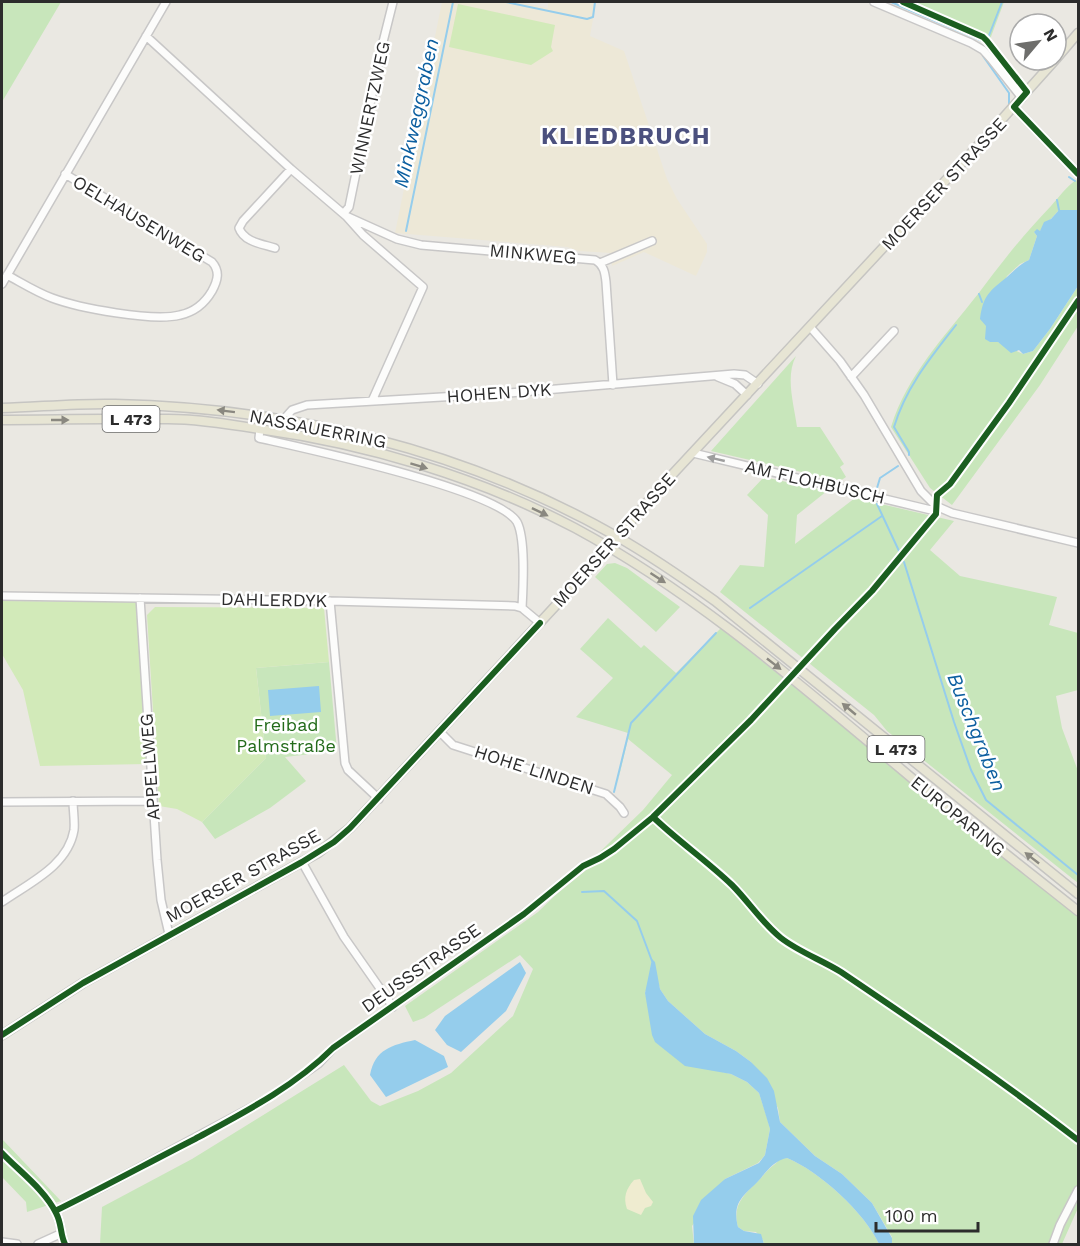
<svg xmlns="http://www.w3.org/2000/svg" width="1080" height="1246" font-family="'Work Sans',sans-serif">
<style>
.education{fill:#ede8d7}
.green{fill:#c8e6bb}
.sand{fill:#efecd0}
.pitch{fill:#d2eab9}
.water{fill:#95cdec}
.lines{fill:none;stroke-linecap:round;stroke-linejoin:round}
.stream{stroke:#95cdec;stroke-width:2}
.minor-casing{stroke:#c8c7c7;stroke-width:10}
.major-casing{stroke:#c6c5c2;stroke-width:11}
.minor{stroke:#fcfcfb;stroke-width:7}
.major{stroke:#e7e5d4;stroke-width:8}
.cycleway-casing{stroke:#fff;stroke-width:10}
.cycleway{stroke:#1b5e20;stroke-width:6}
.oneway{fill:#8a8880}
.oneway2{fill:#9e9e9e}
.labels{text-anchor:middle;stroke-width:5;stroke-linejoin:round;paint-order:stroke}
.shield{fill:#fff;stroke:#6b6b6b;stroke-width:1.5}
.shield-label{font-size:16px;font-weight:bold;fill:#2c2c2c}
.street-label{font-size:18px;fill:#2c2c2c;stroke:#fff}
.park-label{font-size:18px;fill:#236b1a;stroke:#fff}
.water-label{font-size:20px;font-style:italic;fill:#0c5fa0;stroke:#fff}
.district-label{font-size:24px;font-weight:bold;letter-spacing:1.5px;fill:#4b507e;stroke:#fff}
</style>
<rect width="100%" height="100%" fill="#eae8e2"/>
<path class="education" d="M442 2H518L548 8V2H596L590 36 624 51 667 179 677 199 707 244V252L696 276 644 252 612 266 611 253 579 251 567 247 395 233Z"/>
<path class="green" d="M2 2H61L2 102Z
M908 2H1004L989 42 980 32Z
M1076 180 1078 182V210H1059L1040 231 1034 232 1037 236 1029 260 1020 264 1007 276 986 326 990 342H998L1023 354 1033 351 1050 329 1078 286V326L1040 385 952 505 930 488 891 427C907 375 945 336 978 294 1001 263 1024 234 1051 206 1059 197 1066 187 1076 180Z
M796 356C785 377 794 404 797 427H820L844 464 840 467 846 477 840 481 711 451Z
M764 477 827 491 797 515 795 544 855 498 954 521 930 550 960 576 1057 597 1049 625 1078 633V690L1056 696 1062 728 1078 771V883L887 731 874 715 720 592 740 565 764 567 768 515 747 495Z
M615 563 627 568 680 607 656 632 595 577 607 564Z
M608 618 641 648 644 645 676 673 721 628 1078 916V1208L1062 1244H892V1237L872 1203 842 1174 815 1156 780 1122 778 1108 751 1062 736 1051 705 1034 668 1001 660 989 657 977 645 992 649 1010 714 1070 731 1074 747 1082 759 1093 768 1121 770 1129 765 1155 758 1163 725 1179 692 1226 694 1244H100L102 1207 192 1159 344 1065 371 1101 380 1106 418 1091 451 1073 513 1016 533 969 520 955 424 1018 413 1022 405 1006 538 912 643 810 672 775 628 739 616 789 628 733 576 717 613 678 580 649Z
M329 662 337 751 285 757 306 781 270 808 215 839 202 822 266 758 256 668Z
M2 1139 61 1201 27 1212 26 1202 2 1177Z
M787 1158C819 1171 865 1213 879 1244H764L763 1240 756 1232 744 1231 738 1227C732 1206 743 1195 758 1181 764 1175 768 1169 775 1164L780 1159Z"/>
<path class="sand" d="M640 1179 646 1193 653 1202 651 1206 645 1208 641 1215 627 1209C623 1197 626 1189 634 1180Z"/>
<path class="pitch" d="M458 4 555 25 551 47 553 51 531 65 449 47Z
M2 601 136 602 147 764 40 766 23 690 2 654Z
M155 607 324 608 329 662 256 668 266 758 202 822 177 809 159 806 147 615Z"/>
<path class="water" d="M1059 210H1078V286L1050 329 1033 351 1023 354 1019 350 1011 353 998 342H990L985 339 986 326 980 319C983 295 990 291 1007 277 1015 270 1020 264 1029 260L1037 236 1034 232 1037 229 1040 231 1044 222 1051 219Z
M319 686 321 712 270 716 268 690Z
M652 959 655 962 660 989 668 1001 705 1034 736 1051 751 1062 767 1078 774 1091 780 1122 815 1156 842 1174 872 1203 892 1238V1244H879C865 1213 819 1171 787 1158 776 1160 768 1169 761 1178 746 1195 731 1200 738 1227L744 1231 761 1234 764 1244H694L693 1216 701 1200 725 1179 759 1163 765 1155 770 1129 759 1093 747 1082 731 1074 685 1066 655 1042 652 1035 645 993Z
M520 962 526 973 506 1011 461 1052 447 1045 435 1030 445 1016Z
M415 1040 444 1056 448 1067 386 1097 370 1075C375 1049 392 1045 415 1040Z"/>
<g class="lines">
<path class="stream" d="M506 2 587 19 593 17 595 2
M891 2 987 43
M988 38 1002 2
M983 56 1009 93V105
M1069 177 1075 181
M1057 200 1059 210
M406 231 453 2
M979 294 982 302
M909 455V452L894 427C906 387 931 357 956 325
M877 488 880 478 898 466
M877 504 899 551
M904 562 954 722 971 770 986 800 1078 875
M750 608 882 516
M614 792 631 723 716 633
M582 892 604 891 637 921 652 961"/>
<g class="minor-casing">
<path id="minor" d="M874 2 971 43 983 50 992 60 1022 98
M146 36 291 169 346 216
M1014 107 1078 174
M344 213 349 207 382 46 393 2
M275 248C262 244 244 242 239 228L243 221 291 169
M600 263 652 241
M7 275C22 283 36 292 52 298 79 308 153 322 180 315 194 312 205 303 212 291 218 280 220 271 212 262L65 174
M2 284 166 2
M811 328 840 361 864 395 921 491 936 506 952 513 1078 543
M718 377 735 384 747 395
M851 377 894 331
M372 401 423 287 363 235 346 216 397 239 421 245 595 260C604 265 605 273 606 282L613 385
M284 419 292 410 307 405 509 393 734 374 745 375 758 384
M260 429 259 438C303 448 497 489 517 522 526 539 523 588 522 608
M693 453 931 510 936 506
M2 596 330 601 515 606 522 608 540 623
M140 598 157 860 161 900 169 934
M330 601 345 763 348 770 379 799
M440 732 453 745 606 794 620 807 624 813
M2 802 152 801
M302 862 344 937 393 1007
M2 902C29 883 68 866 74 830 75 821 73 810 73 801
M276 1093 318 1064 333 1048 524 914 583 866
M2 1153C19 1171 45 1190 56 1213 62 1224 60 1234 65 1244
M55 1211 105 1186 265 1100
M2 1242 17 1244
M38 1244 60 1234
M1053 1244 1060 1225 1078 1190"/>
</g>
<g class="major-casing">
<path id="major" d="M1056 59 1078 33
M2 408C39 407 77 403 115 404 291 408 463 449 616 536 651 556 683 578 715 601L1078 894
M2 420C57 420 112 418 168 419 198 419 229 424 259 429 367 444 478 477 575 528 695 593 797 682 901 769 959 818 1019 864 1078 911
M2 1035 83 983 318 853 350 828 596 562 656 492 987 136 1055 60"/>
</g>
<use href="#minor" class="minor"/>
<use href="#major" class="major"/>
<g class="cycleway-casing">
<path id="cycleway" d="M903 2 983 37 987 41 1027 92 1014 107 1078 174
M653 817C678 841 707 861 732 885 749 902 762 923 781 938 799 952 822 960 841 972 921 1026 1002 1081 1078 1140
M2 1035 83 983 302 862 334 842 350 828 540 623
M2 1153C19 1171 45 1190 56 1213 62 1224 60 1234 65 1244
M55 1211C102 1188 148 1163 195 1139 243 1113 294 1087 333 1048L524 914 583 866 600 858 614 849 653 817 751 720 835 629 872 591 936 514 937 495 950 484 1009 403 1078 301"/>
</g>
<use href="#cycleway" class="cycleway"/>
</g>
<defs><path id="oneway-solid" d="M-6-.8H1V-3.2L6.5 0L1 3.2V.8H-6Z" transform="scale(1.5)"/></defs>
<g class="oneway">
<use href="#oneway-solid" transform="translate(226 411) rotate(-173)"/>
<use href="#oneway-solid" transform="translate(60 420)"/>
<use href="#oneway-solid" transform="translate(419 466) rotate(17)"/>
<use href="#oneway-solid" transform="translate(540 512) rotate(26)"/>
<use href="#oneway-solid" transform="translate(658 578) rotate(33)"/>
<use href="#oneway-solid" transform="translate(774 664) rotate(38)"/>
<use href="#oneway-solid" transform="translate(849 709) rotate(-140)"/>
<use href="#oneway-solid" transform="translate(1032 858) rotate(-142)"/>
</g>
<use class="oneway2" href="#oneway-solid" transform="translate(716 459) rotate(-167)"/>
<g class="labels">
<g class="shield">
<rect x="102.5" y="406" width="57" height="26" rx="4.5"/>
<rect x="867.5" y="736" width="57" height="26" rx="4.5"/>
</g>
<g class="shield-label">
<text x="131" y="425">L 473</text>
<text x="896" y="755">L 473</text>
</g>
<g class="street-label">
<text transform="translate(370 108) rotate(-78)" y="6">WINNERTZWEG</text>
<text transform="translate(944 184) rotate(-47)" y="6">MOERSER STRASSE</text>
<text transform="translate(139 219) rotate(31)" y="6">OELHAUSENWEG</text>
<text transform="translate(533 254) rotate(5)" y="6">MINKWEG</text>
<text transform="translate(499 393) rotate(-4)" y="6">HOHEN DYK</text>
<text transform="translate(318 429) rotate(11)" y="6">NASSAUERRING</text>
<text transform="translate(815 482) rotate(13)" y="6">AM FLOHBUSCH</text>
<text transform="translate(614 540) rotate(-48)" y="6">MOERSER STRASSE</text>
<text transform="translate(274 600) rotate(1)" y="6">DAHLERDYK</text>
<text transform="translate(150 767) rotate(-94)" y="6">APPELLWEG</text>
<text transform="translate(534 770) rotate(18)" y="6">HOHE LINDEN</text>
<text transform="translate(958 816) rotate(39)" y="6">EUROPARING</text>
<text transform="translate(243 876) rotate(-29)" y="6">MOERSER STRASSE</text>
<text transform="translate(421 968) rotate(-35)" y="6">DEUSSSTRASSE</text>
</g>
<g class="park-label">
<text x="286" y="731">Freibad<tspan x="286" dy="21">Palmstraße</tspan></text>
</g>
<g class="water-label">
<text transform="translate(416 113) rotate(-78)" y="7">Minkweggraben</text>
<text transform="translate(977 732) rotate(68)" y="7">Buschgraben</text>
</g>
<g class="district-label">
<text x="626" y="144">KLIEDBRUCH</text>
</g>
</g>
<rect width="1080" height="1246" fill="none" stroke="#2c2c2c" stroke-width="6"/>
<g transform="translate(1038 42) rotate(61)"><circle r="28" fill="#ffffff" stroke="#ababab" stroke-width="1.5"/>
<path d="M0-4.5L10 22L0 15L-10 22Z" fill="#6e6e6c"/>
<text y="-9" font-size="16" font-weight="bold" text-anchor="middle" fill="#2c2c2c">N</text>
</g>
<path d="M876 1222v9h102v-9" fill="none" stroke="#2c2c2c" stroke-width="3"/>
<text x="885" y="1222" font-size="18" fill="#2c2c2c" stroke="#ffffff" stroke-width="4.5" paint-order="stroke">100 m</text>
</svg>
